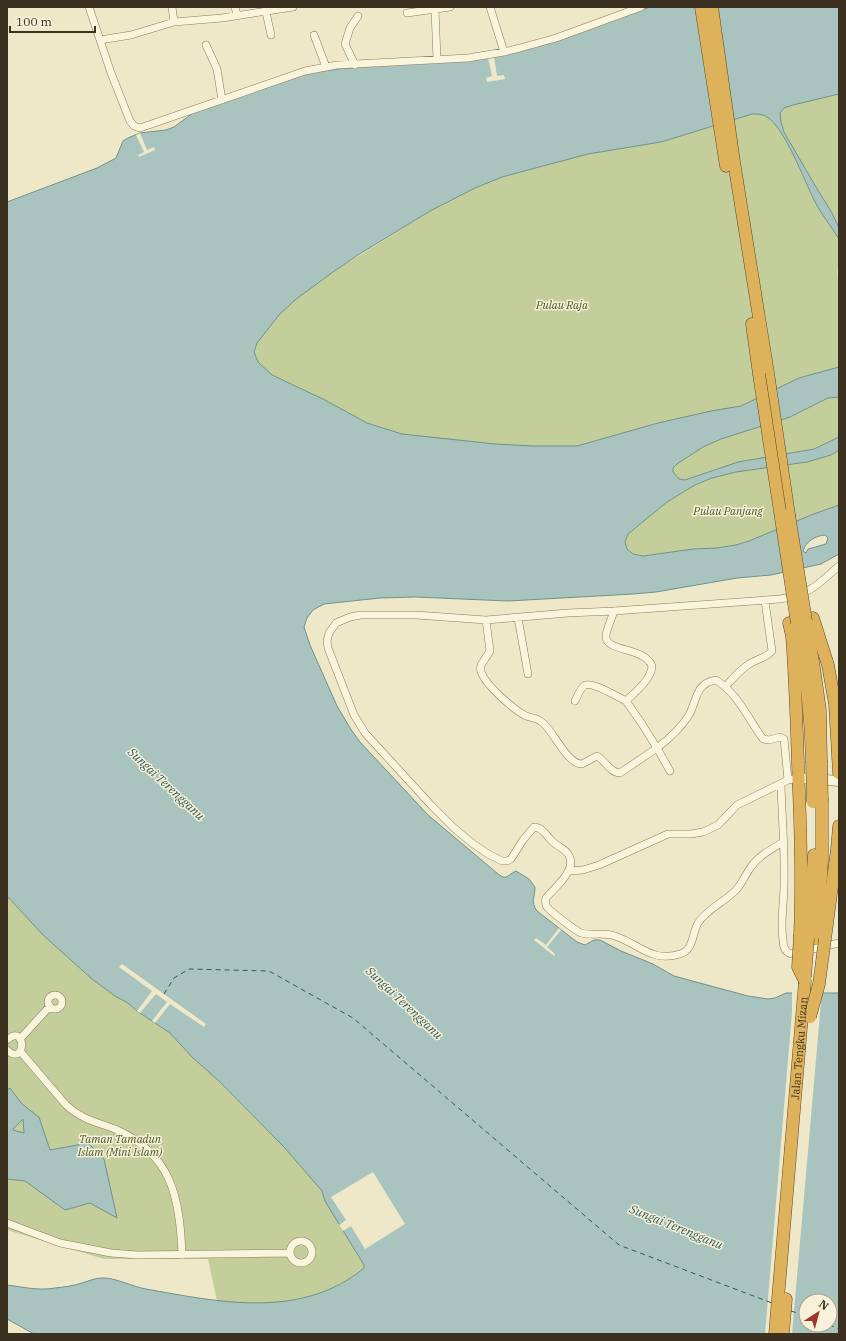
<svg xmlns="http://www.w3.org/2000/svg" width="846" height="1341" font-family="'IBM Plex Serif',serif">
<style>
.green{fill:#c3ce9b}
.water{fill:#a9c3be;stroke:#6f928d;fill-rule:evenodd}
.pier{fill:#efe8c8}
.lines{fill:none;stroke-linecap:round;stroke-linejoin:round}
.ferry{stroke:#2f5a5c;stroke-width:1;stroke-dasharray:5 4;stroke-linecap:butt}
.street-casing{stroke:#8c7b5c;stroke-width:8}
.secondary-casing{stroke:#6e5c3f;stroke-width:11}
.highway-casing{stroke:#5a4830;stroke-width:13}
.street{stroke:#f9f4dc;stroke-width:7}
.secondary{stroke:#f9f4dc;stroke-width:10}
.highway{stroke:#deb25a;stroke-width:12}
.highway-bridge-casing{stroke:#5a4830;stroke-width:13;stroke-linecap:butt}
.highway-bridge{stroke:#deb25a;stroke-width:12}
.labels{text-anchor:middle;stroke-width:3;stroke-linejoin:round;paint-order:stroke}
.park-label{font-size:11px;font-style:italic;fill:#475927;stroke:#f6f1d8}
.street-label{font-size:11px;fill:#3c3120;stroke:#f6f1d8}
.water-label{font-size:12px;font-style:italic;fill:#2f5a5c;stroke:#f6f1d8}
</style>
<rect width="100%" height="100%" fill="#efe8c8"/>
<path class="green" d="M839 94V228L832 213 813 182 784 132 781 122 780 113 784 108 793 105Z
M752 114C757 114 763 114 767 117 787 129 803 181 815 202 822 213 834 227 838 239 843 251 834 271 839 284V367L799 378 790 417 828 398 839 397V437L814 449 738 462 718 469 636 523 176 398 257 343 279 314 295 300 333 272 430 211 475 188 502 177 588 154 661 142Z
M839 450V505L811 515 749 541 736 545 717 548 693 549 643 556 633 554 626 549 625 542 628 534 667 502 695 485 712 478 736 472 831 455Z
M7 896 43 935 92 979 115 996 128 1003 137 1011 170 1033 193 1058 219 1081 284 1147 322 1191 375 1162 364 1268C343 1285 318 1296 292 1301 270 1306 239 1302 217 1301L208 1259H104L7 1230Z"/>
<path class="water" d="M650 7H839V94L793 105 784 108 780 113 781 122 784 132 813 182 832 213 839 228V239C831 226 821 214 814 200 804 180 785 128 767 117 763 114 757 114 752 114L661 142 588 154 502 177 475 188 430 211 361 253 333 272 295 300 279 315 257 343 254 352 258 362 272 375 325 400 367 423 402 434 495 444 533 446H577L658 423 711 411 741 406 799 378 839 367V397L828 398 790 417 721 439 703 447 677 464 673 468V472L679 479 685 480 738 462 814 449 839 437V450L831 455 807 462 736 472 712 478 695 485 667 502 628 534 625 542 627 549 633 554 643 556 693 549 717 548 736 545 749 541 811 515 839 505V554L821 564 771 575 737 578 656 592 633 594 508 601 415 597 380 598 324 604 313 610 307 618 304 627 310 645 337 706 352 731 360 742 428 815 498 874C507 881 507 875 516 871L529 879 535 887C535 898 530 901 537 911L577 942 585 945 594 940H600L621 951 653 964 674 976 748 996 768 999 775 998 786 993H839V1334H34L7 1319V1285C23 1287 39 1291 55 1288 64 1287 73 1286 82 1283 88 1281 96 1278 102 1278 114 1277 133 1287 146 1289 219 1302 301 1320 364 1268V1265L325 1201 322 1191 284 1147 219 1081 193 1058 170 1033 137 1011 128 1003 115 996 92 979 43 935 7 896V202L97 168 116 158 123 141 128 138 140 133 166 130 174 127 193 113 301 74 353 67 485 58ZM825 535 828 538 826 544 808 549 806 553 803 551C806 541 815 536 825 535ZM806 1301H830V1325H806Z
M10 1088 22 1104 39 1117 50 1150 88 1143 104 1159 117 1218 90 1203 65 1210 25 1181 7 1179V1090ZM23 1119 24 1133 13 1130V1129Z"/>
<path class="pier" d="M494 57 497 76 504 75 505 79 487 82 486 78 492 76 488 58Z
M140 133 147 150 154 147 155 150 139 157 138 155 144 152 136 135Z
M559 928 561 930 547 947 555 954 554 956 534 940 536 938 546 945Z
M122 964 206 1024 204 1027 170 1004 155 1023 152 1021 167 1002 156 994 140 1013 137 1011 152 991 119 967Z
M792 991H822L792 1334H765L792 1012Z
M373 1172 405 1224 365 1249 351 1226 343 1231 339 1225 346 1220 331 1197Z"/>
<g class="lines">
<path class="ferry" d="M164 994 174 978 189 969 269 971 353 1018 619 1245 772 1303
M791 1311 806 1316
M829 1325 839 1329"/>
<g class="street-casing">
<path id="street" d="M89 7 111 73 130 121 134 126 140 128 305 71 337 65 468 58 504 52 520 48 556 38 641 7
M172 7 174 22
M235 7 237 15
M490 7 504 52
M435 10 437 59
M266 12 271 35
M407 13 450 7
M314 35 326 67
M100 40 131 35 174 22 222 18 293 7
M206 45 217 69 222 100
M355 65 345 44 350 28 358 16
M518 618 528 674
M486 620 490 651 481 665C480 669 480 671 482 674 487 686 514 710 526 716 532 718 538 718 543 723 554 732 567 764 582 764L597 756C605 760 610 773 620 773L657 748 670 771
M726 686C733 678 740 670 749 664 757 659 766 658 772 651L765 601
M575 701C577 697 581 687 585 685 593 682 618 697 626 701 635 692 651 680 652 666 644 647 609 652 606 638 605 632 612 618 614 611
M626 701 642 724 657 748C669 739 681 728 689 715 697 701 695 683 716 680 739 695 747 717 763 739L769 740 780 737 784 739 788 780
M781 784C782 818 785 851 784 885 784 903 780 922 783 940 783 946 785 952 791 954L839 943
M783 842C772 849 758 856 751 867 745 875 742 884 735 891 724 902 706 910 698 923 692 933 694 950 680 954 652 963 639 944 615 936 603 932 592 936 581 933 576 931 551 912 547 907 545 904 545 902 546 898 554 888 579 869 568 854 564 848 556 846 551 840 546 835 542 827 534 827L523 840 511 859 507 861H502L488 854 472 843 454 828 431 805 365 733 354 715 328 648 327 641 329 633 336 623 350 617 361 615H416L486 620 568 613 614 611 780 599C811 594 817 585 839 566
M569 871 583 870 599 865 668 834H691L703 832 718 825 737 805 788 780 793 779
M48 1002a7 7 0 1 1 14 0a7 7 0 1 1-14 0Z
M20 1039 50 1006
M7 1040C27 1022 26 1068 7 1050
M20 1051 66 1105C81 1119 96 1122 115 1129 172 1154 180 1198 182 1255
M7 1223 60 1243 111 1253 137 1255 290 1253
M290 1252a11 11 0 1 1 22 0a11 11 0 1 1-22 0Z"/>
</g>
<g class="secondary-casing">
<path id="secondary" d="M799 778 839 781"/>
</g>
<g class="highway-casing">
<g id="highway">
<path d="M701 7 726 166"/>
<path d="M712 7 734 162 768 373 789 515"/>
<path d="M752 324 759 374"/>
<path d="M813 618 828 665 835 704 839 773"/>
<path d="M806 621 814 668 820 710 821 761"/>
<path d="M789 623 792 636C796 688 797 740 799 792 801 839 802 887 800 935"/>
<path d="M797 625C806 672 811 714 812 761"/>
<path d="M808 938 814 855"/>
<path d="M817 939 822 861V801"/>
<path d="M825 939 837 849 839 826"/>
<path id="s1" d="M775 1334 805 981"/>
<path d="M783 1334 786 1299"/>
</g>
</g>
<use href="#street" class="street"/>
<use href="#secondary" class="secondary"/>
<use href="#highway" class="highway"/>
<g class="highway-bridge-casing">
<path id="highway-bridge" d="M759 374 797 623
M789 515 806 621
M812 761 813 802
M821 761 822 801
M800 935 798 967 805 981
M805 977 808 938
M810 1017 819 984 825 939"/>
</g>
<use href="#highway-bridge" class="highway-bridge"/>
</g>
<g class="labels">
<g class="park-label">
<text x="562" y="309">Pulau Raja</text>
<text x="728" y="515">Pulau Panjang</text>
<text x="120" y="1143">Taman Tamadun<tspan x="120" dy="13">Islam (Mini Islam)</tspan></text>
</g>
<g class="street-label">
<text dy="4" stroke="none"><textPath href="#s1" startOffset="287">Jalan Tengku Mizan</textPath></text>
</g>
<g class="water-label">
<text transform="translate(166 784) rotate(43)" y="4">Sungai Terengganu</text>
<text transform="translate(404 1003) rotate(43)" y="4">Sungai Terengganu</text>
<text transform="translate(676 1227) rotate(22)" y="4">Sungai Terengganu</text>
</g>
</g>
<rect width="846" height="1341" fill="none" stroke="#3c3120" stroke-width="16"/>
<g transform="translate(818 1313) rotate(36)"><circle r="19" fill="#f6f1d8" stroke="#aca48e"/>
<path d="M0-3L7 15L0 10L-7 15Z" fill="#9c372c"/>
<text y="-6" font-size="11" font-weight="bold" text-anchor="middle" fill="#3c3120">N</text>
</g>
<path d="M10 26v6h85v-6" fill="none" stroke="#3c3120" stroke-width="2"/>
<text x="16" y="26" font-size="12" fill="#3c3120" stroke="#f6f1d8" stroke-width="3" paint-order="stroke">100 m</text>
</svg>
